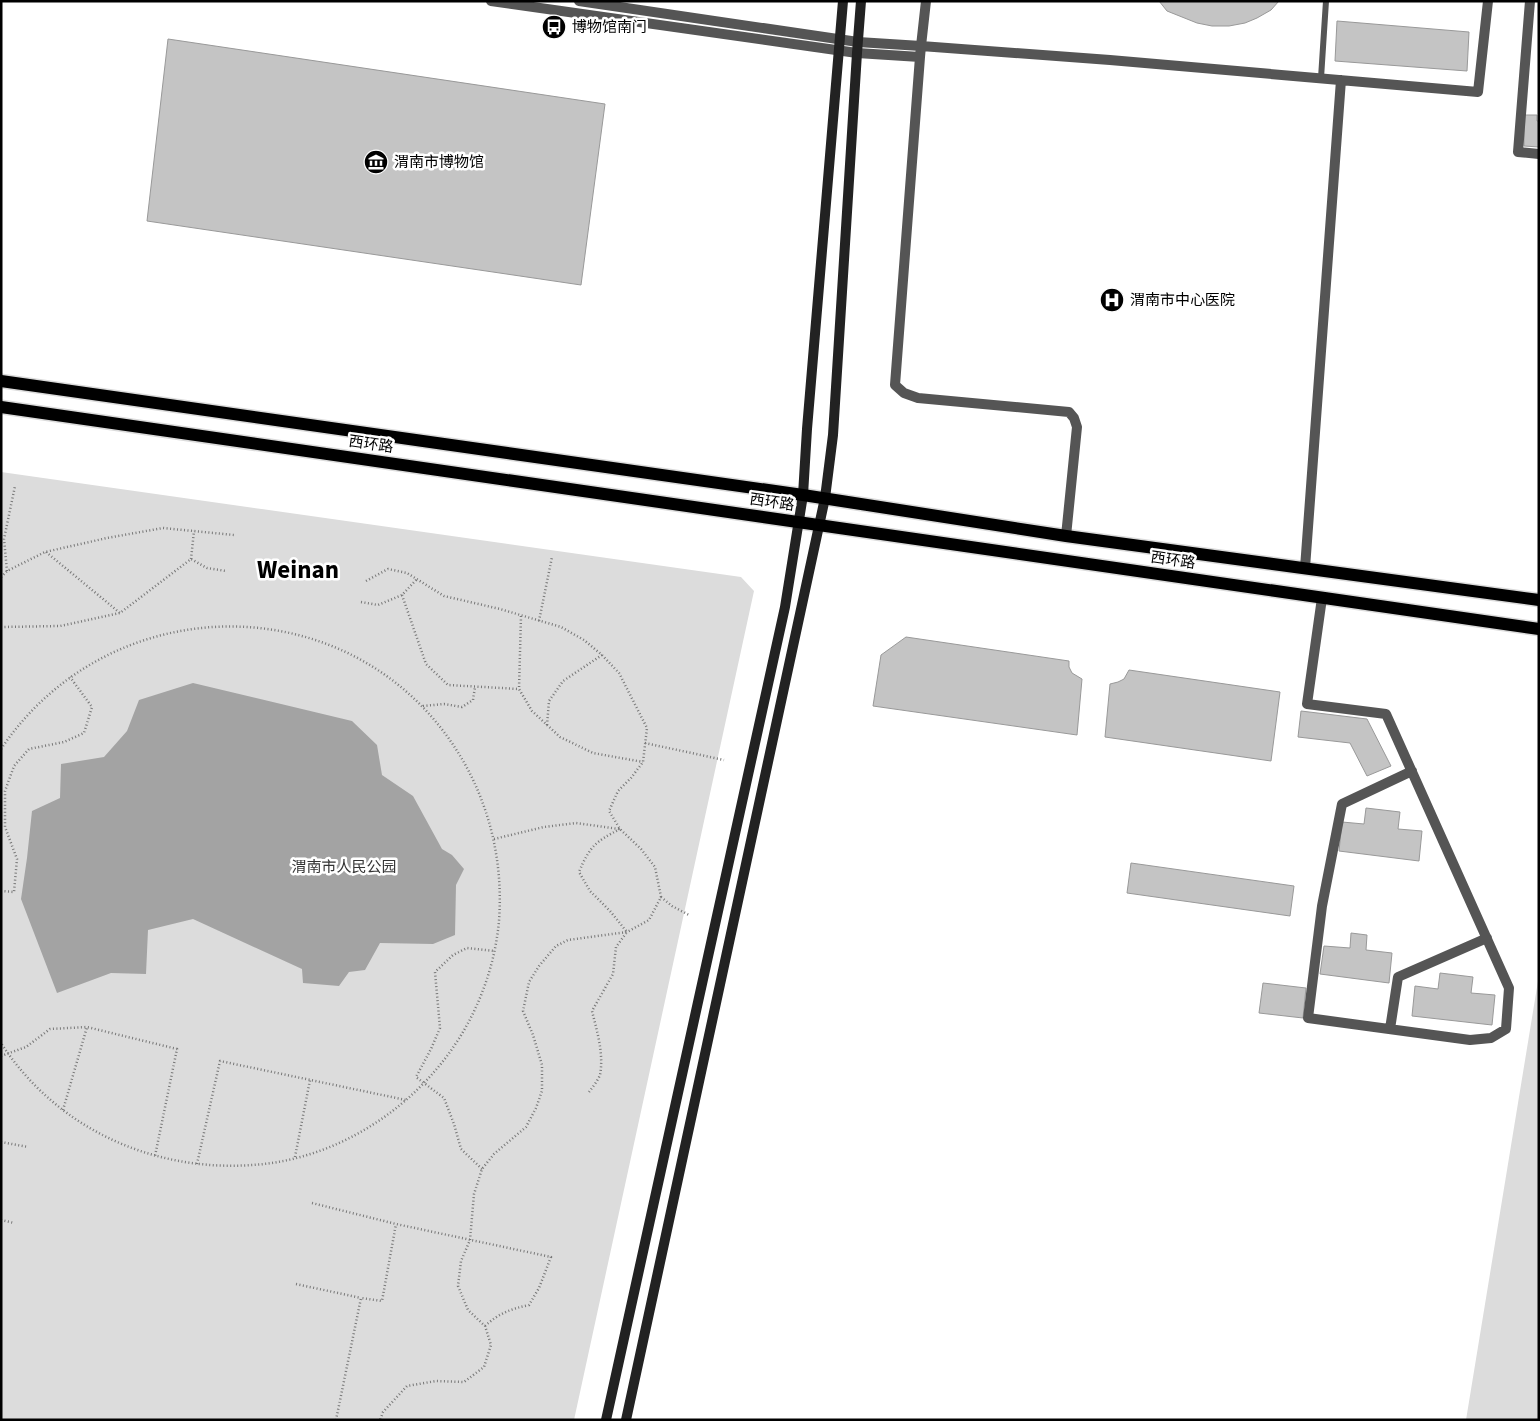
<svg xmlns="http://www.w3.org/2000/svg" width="1540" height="1421" font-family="'Source Sans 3','Noto Sans SC',sans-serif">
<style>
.green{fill:#dcdcdc}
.water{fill:#a3a3a3}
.building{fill:#c4c4c4;stroke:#999}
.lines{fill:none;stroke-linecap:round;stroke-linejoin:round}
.primary-casing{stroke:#dbdbdb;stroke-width:15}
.path{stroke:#777;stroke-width:2.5;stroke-dasharray:1 2.5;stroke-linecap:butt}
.service{stroke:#555;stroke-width:6}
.minor{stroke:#555;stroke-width:10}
.tertiary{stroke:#555;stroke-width:10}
.secondary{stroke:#222;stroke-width:10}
.primary{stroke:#000;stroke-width:12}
.labels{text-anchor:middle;stroke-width:5;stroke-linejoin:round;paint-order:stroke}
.poi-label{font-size:15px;fill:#000;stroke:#fff;text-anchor:start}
.street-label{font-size:15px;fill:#000;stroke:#fff}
.park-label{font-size:15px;fill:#333;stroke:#fff}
.town-label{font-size:25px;font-weight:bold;fill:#000;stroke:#fff}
</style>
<rect width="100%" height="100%" fill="#fff"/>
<path class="green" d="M1 472 741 577 754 591 574 1420H1Z
M1539 975V1420H1466Z"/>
<path class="water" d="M193 683 352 721 377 745 382 775 413 796 442 849 452 855 464 869 456 885 455 935 433 944 380 943 365 970 349 972 339 986 303 983 302 969 193 919 148 930 146 974 111 973 57 993 21 899 27 858 32 811 60 798 61 764 104 757 127 731 139 700Z"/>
<path class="building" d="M1159 1H1279L1271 10 1257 18 1245 23 1229 26H1212L1197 23 1167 11Z
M1337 21 1469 32 1467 71 1335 61Z
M168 39 605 104 581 285 147 221Z
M1524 115H1537V121H1539V147L1524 146Z
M906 637 1069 661V667L1072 673 1082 679 1077 735 873 706 881 655Z
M1129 670 1280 692 1271 761 1105 737 1110 684 1118 682 1124 679Z
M1301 711 1367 719 1391 766 1367 776 1350 743 1298 737Z
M1366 808 1400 812 1398 829 1422 831 1419 861 1339 851 1342 822 1364 824Z
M1131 863 1294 886 1290 916 1127 893Z
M1351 933 1367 935 1366 950 1392 953 1389 983 1320 974 1324 946 1350 948Z
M1440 973 1473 977 1471 993 1495 995 1492 1025 1412 1016 1415 986 1438 989Z
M1263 983 1306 988 1303 1018 1259 1013Z"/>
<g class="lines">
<g class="primary-casing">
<path id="primary" d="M1 381 803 495 1066 536 1539 600
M1 407 1539 629"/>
</g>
<path class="path" d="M46 552 120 613
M191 559 194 531
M7 571 4 539 15 486
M1 577 7 571 45 552 107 538 163 528 234 535
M366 581 388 569 407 573 444 596 500 609 561 627 584 640 602 655 619 673 647 728 643 762 631 778 618 791 609 811 620 829 641 849 655 867 661 897 649 920 627 932 568 940 556 946 539 966 529 982 523 1011 533 1035 542 1065V1091L536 1108 526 1127 494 1154 482 1169 474 1194 470 1240 461 1261 458 1286 468 1310 485 1326 491 1345 484 1367 464 1382 436 1381 407 1386 383 1412 380 1420
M402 595 426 664 448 685 519 689
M361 602 378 605 402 595 417 579
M521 616 519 689 532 711 560 737 593 753 643 762
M539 621 552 557
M1 627 60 626 120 613 191 559 207 568 226 571
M423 706 444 704 462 707 473 700 475 687
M547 725 549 701 563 681 602 655
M645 743 724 760
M1 749C115 580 367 586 466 766 492 814 503 867 499 921 494 976 471 1030 434 1072 389 1124 322 1161 252 1165 152 1172 56 1128 1 1043
M494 839 544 827 576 823 619 829
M1 891 14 892 17 859 5 827V791L14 766 29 749 64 742 84 733 92 707 70 677
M661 897 672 906 689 915
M1 1056 26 1047 50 1029 87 1027 177 1049 155 1156
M589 1092C593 1087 598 1080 600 1075 604 1054 597 1031 592 1011L613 974 616 947 627 932 610 911 590 891 579 872C590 846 595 842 620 829
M63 1110 87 1027
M1 1142 28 1147
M295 1157 310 1080
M197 1164 220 1061 406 1100
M482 1169 461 1149 454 1124 444 1098 416 1077 431 1049 440 1028 435 972 453 955 467 948 494 951
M312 1203 396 1224 551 1257 539 1288 529 1305C511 1309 499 1313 485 1326
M1 1220 14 1223
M296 1284 361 1298
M336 1420 361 1298 382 1301 396 1224"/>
<path class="service" d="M1321 78 1326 1"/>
<path class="minor" d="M926 1 921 46 1110 60 1478 92 1488 1
M1530 1 1518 152 1539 154
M857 53 920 57 921 46 858 42
M920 57 895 385 904 393 918 398 1069 412 1074 418 1077 427 1066 536
M1305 568 1341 80
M1322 598 1307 704 1386 714 1509 988 1506 1029 1491 1038 1470 1040 1308 1018 1322 906 1342 804 1412 771
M1390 1029 1398 977 1487 938"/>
<path class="tertiary" d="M491 1 857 53
M579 1 858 42"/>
<path class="secondary" d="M606 1420 785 607 803 495 807 429 843 1
M626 1420 825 498 833 435 857 53 861 1"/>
<use href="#primary" class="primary"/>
</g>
<defs>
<g id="bus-disc" transform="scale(1.25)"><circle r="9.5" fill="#000" stroke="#fff"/><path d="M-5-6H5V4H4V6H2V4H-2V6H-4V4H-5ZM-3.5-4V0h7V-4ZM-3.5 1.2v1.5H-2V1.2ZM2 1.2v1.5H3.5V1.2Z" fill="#fff"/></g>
<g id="museum-disc" transform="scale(1.25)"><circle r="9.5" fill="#000" stroke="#fff"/><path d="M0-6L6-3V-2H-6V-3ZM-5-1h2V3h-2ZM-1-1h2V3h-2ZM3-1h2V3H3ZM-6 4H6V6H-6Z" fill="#fff"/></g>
<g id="hospital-disc" transform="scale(1.25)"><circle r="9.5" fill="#000" stroke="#fff"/><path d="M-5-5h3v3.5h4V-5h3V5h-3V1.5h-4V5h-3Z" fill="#fff"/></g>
</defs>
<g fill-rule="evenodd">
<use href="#bus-disc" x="554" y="27"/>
<use href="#museum-disc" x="376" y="162"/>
<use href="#hospital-disc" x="1112" y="300"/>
</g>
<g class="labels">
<g class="poi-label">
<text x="572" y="32">博物馆南门</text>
<text x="394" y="167">渭南市博物馆</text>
<text x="1130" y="305">渭南市中心医院</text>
</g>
<g class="street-label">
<text transform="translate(371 444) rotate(8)" y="5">西环路</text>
<text transform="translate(772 502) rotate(8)" y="5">西环路</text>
<text transform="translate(1173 560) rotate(8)" y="5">西环路</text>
</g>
<g class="park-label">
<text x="344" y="872">渭南市人民公园</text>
</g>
<g class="town-label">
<text x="298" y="578">Weinan</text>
</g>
</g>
<rect width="1540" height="1421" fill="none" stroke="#000000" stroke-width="5"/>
</svg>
